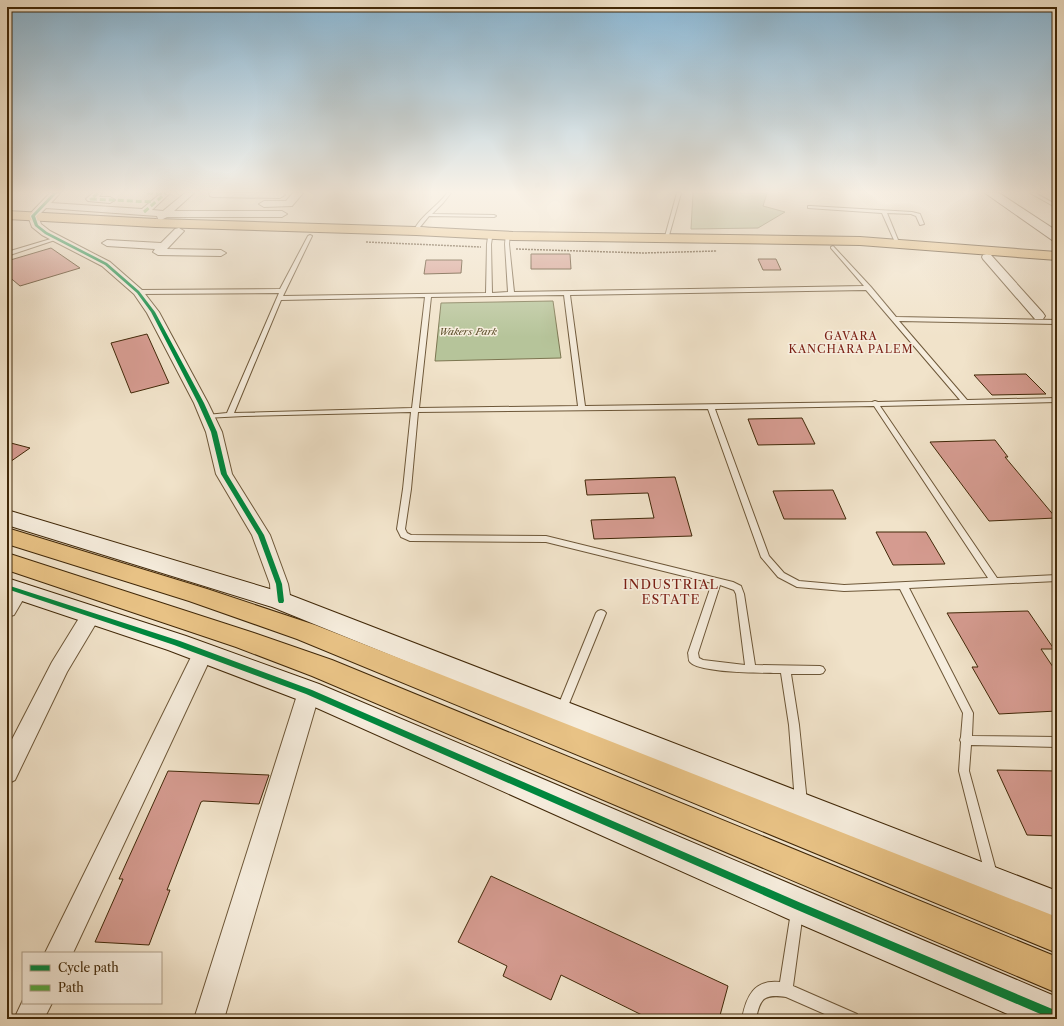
<svg xmlns="http://www.w3.org/2000/svg" width="1064" height="1026" font-family="'Libre Caslon Text',serif">
<style>
.green{fill:#b6c49a;stroke:#7c7651}
.building{fill:#d59b90;stroke:#412808}
.lines{fill:none;stroke-linecap:round;stroke-linejoin:round}
.lane-casing{stroke:#6d5738;stroke-width:2}
.street-casing{stroke:#6d5738;stroke-width:2}
.secondary-casing{stroke:#412808;stroke-width:2}
.primary-casing{stroke:#412808;stroke-width:2}
.path{stroke:#412808;stroke-width:1.5;stroke-dasharray:2 1;stroke-linecap:butt}
.lane{fill:#f6eddd;fill-rule:evenodd}
.street{fill:#f6eddd;fill-rule:evenodd}
.secondary{fill:#f6eddd;fill-rule:evenodd}
.primary{fill:#e8c285;fill-rule:evenodd}
.quiet{stroke:#56aa41;stroke-width:3;stroke-dasharray:6 3;stroke-linecap:butt}
.cycleway-casing{stroke:#f6eddd;stroke-width:2}
.cycleway{fill:#00873e;fill-rule:evenodd}
.labels{text-anchor:middle;stroke-width:3;stroke-linejoin:round;paint-order:stroke}
.far-park-label{font-size:10px;font-style:italic;fill:#5e4f2c;stroke:#f6eddd}
.far-neighbourhood-label{font-size:11px;letter-spacing:1px;fill:#7a1f14;stroke:#f6eddd}
.neighbourhood-label{font-size:13px;letter-spacing:1px;fill:#7a1f14;stroke:#f6eddd}
</style>
<rect width="100%" height="100%" fill="#f1e3ca"/>
<filter id="stains"><feTurbulence type="fractalNoise" baseFrequency=".005" numOctaves="4"/><feColorMatrix values="0 0 0 0 .2 0 0 0 0 .09 0 0 0 0 .02 0 0 0 .5 -.17"/></filter>
<radialGradient id="worn" r=".72"><stop offset=".6" stop-color="#630" stop-opacity="0"/><stop offset="1" stop-color="#630" stop-opacity=".3"/></radialGradient>
<path class="green" d="M693 193H767L763 206 785 212 758 228 691 229Z
M553 301 561 358 435 361 441 303Z"/>
<path class="building" d="M51 248 80 268 20 286 7 275V261Z
M531 254H570L571 269H531Z
M758 259H776L781 270H763Z
M426 260H462L461 273 424 274Z
M147 334 169 383 131 393 111 343Z
M1026 374 1046 394 992 395 974 375Z
M802 418 815 444 758 445 748 419Z
M995 440 1008 457H1005L1056 518 989 521 930 442Z
M7 442 30 448 7 464Z
M675 477 692 536 594 539 591 520 654 518 648 493 587 495 585 480Z
M833 490 846 519H784L773 491Z
M876 532H926L945 564 893 565Z
M1028 611 1054 649H1041L1057 673V711L999 714 972 667H978L947 613Z
M997 770 1057 771V836L1027 835Z
M168 771 269 775 259 804 203 801 201 802 167 890H170L149 945 95 942 123 879H119Z
M491 876 728 986 719 1019H650L561 975 551 1000 503 976 507 966 458 942Z"/>
<g class="lines">
<g class="lane-casing">
<path id="lane" d="M447 193H451L443 203 432 214 494 215 496 216 494 217 429 216 420 227 428 228V230L415 229V228C423 214 438 206 447 193Z
M677 193H681L668 239 664 240Z
M1030 193H1035L1057 205V208Z
M810 206 912 212 920 214 924 224 920 225 916 216 911 214 887 213 898 240 896 241 894 240 882 213 808 208V206Z
M489 231 493 232 491 244 492 293 508 292 505 244 506 233 508 232 510 233 509 244 514 292 864 286 831 248V247L833 246 871 287 896 317 1057 320V324L899 321 967 400 1057 398V402L880 406 997 578 1057 575V581L909 588 973 713 972 736 1057 737V747L971 745 969 771 997 874 995 878 991 880 987 878 985 874 959 771 961 742 960 740 961 737 963 713 900 589 844 591 797 587 778 577 761 557 708 409 418 412 411 489 405 529 407 533 411 535 546 536 733 582 741 586 744 594 755 665 820 666 823 667 825 670 823 673 820 674H791L799 725 807 802 805 806 801 807 797 806 795 802 789 725 781 673C765 673 699 673 690 662 688 660 689 656 688 653L712 583 546 542 410 541 401 537 397 529 403 489 411 412 244 416 205 418 204 417 205 416 207 415 227 413 279 293 138 294 135 292 138 290 280 289 308 236 310 235 312 236 283 296 486 293 487 244ZM866 290 960 400 878 402 875 401 872 402 585 406 570 295ZM564 295 578 406 419 408 431 297ZM425 297 412 408 234 413 281 300ZM874 406 988 578 844 585 799 581 784 573 769 556 715 409ZM720 585 734 590 736 594 745 665 703 660 699 658 698 653Z
M54 238 58 239 7 256V252Z
M601 610 604 611 606 613 566 711 565 714 561 715 557 714 556 711 596 613 598 611Z
M797 906 801 908 803 912 793 986 857 1014 859 1019H836L786 997C764 994 760 998 756 1019H742C746 997 754 979 780 982L791 912 793 908Z"/>
</g>
<g class="street-casing">
<path id="street" d="M50 193H60L51 203 142 209 161 193H170L152 210 163 211 185 193H194L174 211H282L287 214 282 217H167L161 220 158 219 157 216 46 208 38 216 41 224 50 231 110 262 142 290 159 312 208 403 222 432 232 474 270 535 288 584 291 601 288 606 281 608 274 606 271 601 270 584 252 535 216 474 206 432 194 403 147 313 134 294 102 266 42 235 32 227 28 216Z
M93 193H102L99 197H110L115 200 110 203 88 201 86 199Z
M209 193H283L285 195 280 198 213 197 210 196Z
M293 193H303L292 206 264 207 259 204 264 201H286Z
M179 228 184 231 167 249 221 250 226 253 221 256 158 255 153 252 155 249 107 246 102 243 107 240 161 243 175 229Z
M987 254 991 255 1043 313 1045 316 1043 319H1035L983 259 982 257 983 255Z
M19 584 26 586 28 591 14 615 7 617V594L12 586Z
M91 608 98 610 101 615 67 672 15 780 7 784V749L52 662 84 610Z
M203 645 210 647 213 653 73 953H45L193 653 196 647Z
M309 683 317 686 320 692 224 1019H194L298 692 301 686Z
M23 1000V1003H52L44 1019H14Z"/>
</g>
<g class="secondary-casing">
<path id="secondary" d="M985 193H999L1057 231V241L1052 240Z
M7 510 290 595 1057 891V925L272 607 7 525Z
M7 578 186 636 319 684 1057 997V1019H1019L786 918 299 700 168 650 7 596Z"/>
</g>
<g class="primary-casing">
<path id="primary" d="M7 211 156 219 416 227 513 232 860 237 1057 252V260L860 245 513 240 416 235 156 227 7 219Z
M7 528 207 589 315 625 1057 917V953L297 639 189 601 7 544Z
M7 553 254 633 332 660 1057 957V993L312 676 236 647 7 570Z"/>
</g>
<path class="path" d="M366 242 481 247
M516 249 643 253 717 251"/>
<use href="#lane" class="lane"/>
<use href="#street" class="street"/>
<use href="#secondary" class="secondary"/>
<use href="#primary" class="primary"/>
<path class="quiet" d="M98 193 91 199 154 202
M147 193 165 194
M144 212 166 193"/>
<g class="cycleway-casing">
<path id="cycleway" d="M53 193H57L35 216 38 225 47 232 107 263 139 291 155 312 204 403 217 432 227 474 264 535 282 584 284 601 283 603H279L278 601 276 584 258 535 221 474 211 432 198 403 151 312 137 293 105 265 45 234 35 226 31 216Z
M7 585 180 641 312 690 801 903 1057 1011V1019H1052L795 909 306 694 174 645 7 589Z"/>
</g>
<use href="#cycleway" class="cycleway"/>
</g>
<linearGradient id="sky" x2="0" y2="1"><stop stop-color="#89b8d7"/><stop offset="0.57" stop-color="#f9f2e7"/><stop offset="1" stop-color="#f9f2e7" stop-opacity="0"/></linearGradient>
<rect width="1064" height="337" fill="url(#sky)"/>
<g class="labels">
<g class="far-park-label">
<text x="468" y="335">Wakers Park</text>
</g>
<g class="far-neighbourhood-label">
<text x="851" y="340">GAVARA<tspan x="851" dy="13">KANCHARA PALEM</tspan></text>
</g>
<g class="neighbourhood-label">
<text x="671" y="589">INDUSTRIAL<tspan x="671" dy="15">ESTATE</tspan></text>
</g>
</g>
<rect width="1064" height="1026" fill="none" stroke="#f1e3ca" stroke-width="24"/>
<rect x="8" y="8" width="1048" height="1010" fill="none" stroke="#412808" stroke-width="2"/>
<rect x="12" y="12" width="1040" height="1002" fill="none" stroke="#412808"/>
<rect x="22" y="952" width="140" height="52" fill="#f6eddd" stroke="#ae9e88"/>
<rect x="30" y="965" width="20" height="6" fill="#00873e" stroke="#ae9e88"/>
<text x="58" y="972" font-size="12" fill="#412808">Cycle path</text>
<rect x="30" y="985" width="20" height="6" fill="#56aa41" stroke="#ae9e88"/>
<text x="58" y="992" font-size="12" fill="#412808">Path</text>
<rect width="100%" height="100%" filter="url(#stains)"/>
<rect width="100%" height="100%" fill="url(#worn)"/>
</svg>
